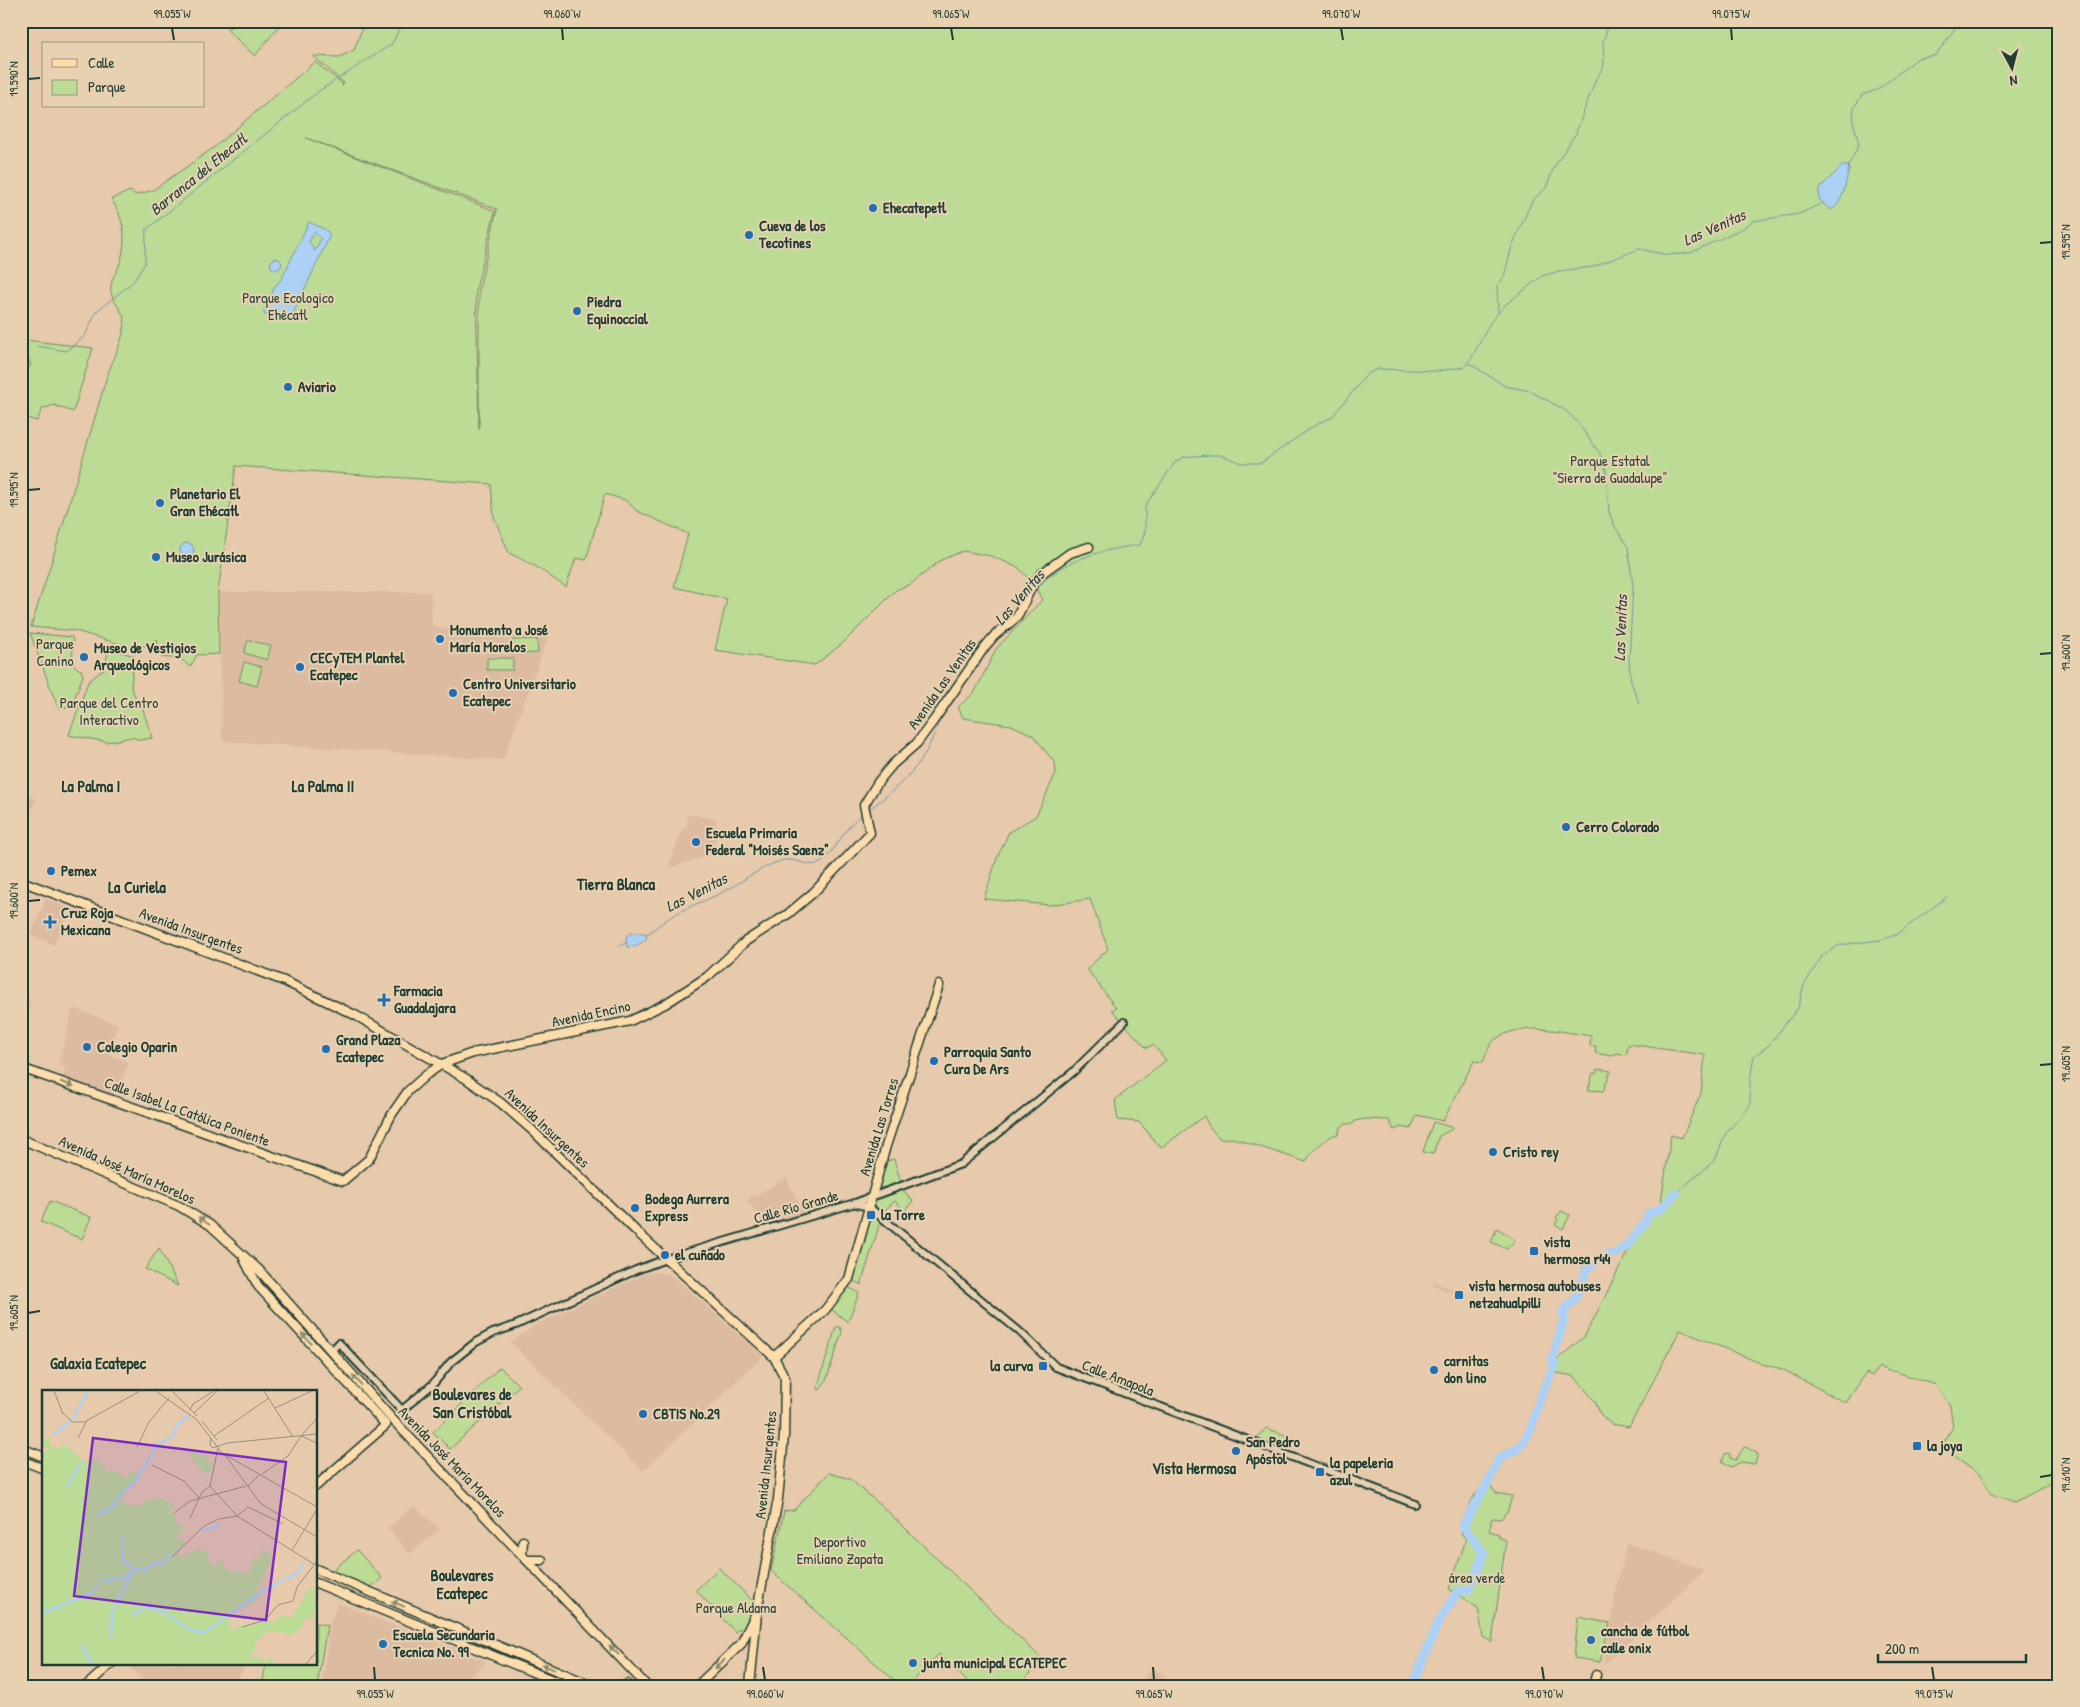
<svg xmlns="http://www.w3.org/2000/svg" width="2080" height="1707" font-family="'Patrick Hand',sans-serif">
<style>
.built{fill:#ddbba1}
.green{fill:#bcdb94;stroke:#6e8c64;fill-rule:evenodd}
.water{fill:#add1f5;stroke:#7496a8;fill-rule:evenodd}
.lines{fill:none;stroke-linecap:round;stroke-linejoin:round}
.stream{stroke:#7496a8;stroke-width:1}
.river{stroke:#add1f5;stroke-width:9}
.minor-casing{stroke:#1f3d34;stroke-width:10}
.major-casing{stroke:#1f3d34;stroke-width:11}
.minor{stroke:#e8d1b1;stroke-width:6}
.major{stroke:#fddcac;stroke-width:8}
.oneway{fill:#8e8c70}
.ticks{fill:none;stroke:#1f3d34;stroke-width:2}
.poi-dot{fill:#1f6fb2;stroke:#e8d1b1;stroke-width:2}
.labels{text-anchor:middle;stroke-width:4;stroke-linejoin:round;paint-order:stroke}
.poi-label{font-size:15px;font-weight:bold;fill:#1f3d34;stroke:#e8d1b1;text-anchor:start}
.park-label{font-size:15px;fill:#274539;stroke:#e8d1b1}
.street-label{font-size:15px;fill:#1f3d34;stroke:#e8d1b1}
.water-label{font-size:16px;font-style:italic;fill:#26443e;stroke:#e8d1b1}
.neighbourhood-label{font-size:16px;font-weight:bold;fill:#1f3d34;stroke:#e8d1b1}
.inset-river{fill:none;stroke:#add1f5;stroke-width:2.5}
.inset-road{fill:none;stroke:#97917c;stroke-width:1}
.view{fill:#7b2cbf;fill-opacity:0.15;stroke:#7b2cbf;stroke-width:2.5}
.inset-edge{fill:none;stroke:#1f3d34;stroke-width:2.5}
.neatline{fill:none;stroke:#1f3d34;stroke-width:2}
.ticks-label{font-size:12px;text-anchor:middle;fill:#1f3d34}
</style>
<rect width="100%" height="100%" fill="#e7c9ac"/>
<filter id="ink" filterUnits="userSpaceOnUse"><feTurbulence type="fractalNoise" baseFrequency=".02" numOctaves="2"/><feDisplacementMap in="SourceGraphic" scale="10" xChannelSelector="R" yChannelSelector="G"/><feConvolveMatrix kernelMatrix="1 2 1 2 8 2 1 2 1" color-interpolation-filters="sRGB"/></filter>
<g filter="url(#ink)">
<path class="built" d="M219 592H431L432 625 437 628 549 635 503 760 222 741Z
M21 792 36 800 21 832Z
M687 814 716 819 714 854 668 868 683 827H687Z
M46 899 70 909 54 945 31 935Z
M21 997 23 1000 27 998 30 1002 21 1024Z
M73 1008 118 1024 109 1055 129 1062 115 1097 62 1078 65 1067 58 1065Z
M786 1178 805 1215 766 1227 747 1200Z
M657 1272 670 1274 763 1356 643 1471 510 1342 541 1322 642 1275Z
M1434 1282 1464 1294 1462 1297 1433 1285Z
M414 1506 440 1529 410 1554 387 1528Z
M1627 1543 1705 1570 1604 1665 1618 1579Z
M338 1603 486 1662 459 1686H322L329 1626Z
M126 1663H246L238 1678 228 1686H149Z
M1153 1667 1173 1686H1138Z"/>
<path class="green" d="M243 21H283L255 56 226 29Z
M365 21H2059V1479L2015 1502 1992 1494 1978 1473 1941 1446 1953 1427 1950 1406 1936 1385 1893 1371 1891 1372 1879 1367 1872 1376 1866 1373 1846 1403 1782 1369 1765 1365 1680 1330 1629 1427 1611 1424 1601 1415 1594 1400 1574 1376 1551 1372 1554 1362 1585 1336 1629 1249 1661 1202 1671 1135 1682 1138 1701 1093 1705 1055 1629 1044 1626 1055 1617 1053 1612 1056 1595 1053 1596 1046H1590L1591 1036C1563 1032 1520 1021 1496 1039 1489 1043 1486 1055 1483 1062L1474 1061 1443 1121 1417 1115 1411 1129 1401 1127 1394 1130 1389 1120 1364 1119 1355 1121 1353 1124H1345L1340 1128 1339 1134C1329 1134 1310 1152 1306 1162L1233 1138 1220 1139 1209 1126 1204 1116 1161 1148 1139 1122 1118 1120 1115 1100 1166 1060 1153 1045 1146 1048 1112 1010 1116 1008 1087 969 1108 949 1090 899 1050 905 984 899 997 858 1009 832 1036 816 1056 773 1055 763 1033 735 1011 725 963 718 958 707 975 692 996 649 1042 600 1035 586 1019 568 991 556 963 551 941 560 911 584 896 590 843 643 815 665 715 650 727 599 674 587 688 534 637 511 625 500 605 494 586 560 576 558 566 587 535 566 509 553 494 517 491 484 236 466 218 592 219 654 197 655 190 667 181 659 161 657 157 639 148 645 136 649 76 631 31 627C57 546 81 465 105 383 110 365 120 348 124 329 129 310 108 304 111 285 112 276 119 269 121 260 127 238 124 218 111 199L130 191 136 195 153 190 212 149 315 62 343 84 342 86 344 83 313 56 340 57 354 50ZM306 138 497 209 479 290V430L476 290 495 211Z
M25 340 93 348 73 412 54 405 42 409 37 421 21 416V379L31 365 27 356 21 354V342Z
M30 633 72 637C76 649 66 665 81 670L83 676 71 707 58 708Z
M537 639 538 653 514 654 513 640Z
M248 640 271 646 267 660 244 653Z
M115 650 134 656 131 687 139 706H142L152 738 140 740 132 737 107 742 69 735 88 682 105 668 108 651Z
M487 658H513V670H487Z
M244 662 262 667 257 686 239 681Z
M1597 1069 1611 1071 1603 1091 1588 1090 1593 1073 1596 1074Z
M1433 1122 1454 1128 1439 1136 1433 1154 1423 1152Z
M894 1159 901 1183 877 1189 883 1162Z
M903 1190 913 1201 904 1211 895 1201 882 1213 873 1205V1201Z
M50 1201 91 1217 82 1239 41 1222Z
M869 1211 881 1219 861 1285 851 1279Z
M1561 1211 1570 1215 1563 1229 1555 1224 1558 1220 1556 1218Z
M1497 1228 1515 1240 1507 1249 1491 1242Z
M159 1248 178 1286 145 1269Z
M848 1287 859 1293 848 1322 831 1309Z
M836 1327H840L842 1332 827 1378 820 1390 817 1388Z
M500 1367 519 1386 450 1449 433 1432Z
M1266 1428 1296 1439 1283 1454 1253 1442Z
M1744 1446 1758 1454 1755 1464 1741 1462 1731 1467 1722 1461 1726 1453 1730 1454V1458L1736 1460Z
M829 1473 850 1479 885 1509 1043 1660 1017 1686H972L939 1654 908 1686H901L771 1571 784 1511 794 1510Z
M1488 1482 1496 1493 1512 1496 1508 1510 1501 1519 1492 1518 1489 1531 1499 1534 1498 1537 1506 1540 1492 1642 1483 1637 1478 1608 1449 1589 1466 1540 1461 1533C1468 1510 1468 1497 1488 1482Z
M357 1550 382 1578 370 1588 330 1572Z
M719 1568 753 1601V1612L744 1633 740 1628 735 1632 696 1590Z
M1578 1617 1610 1623 1600 1662 1574 1658Z
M316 1623 327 1625 317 1686H262L266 1663H316Z"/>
<path class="water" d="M1842 166H1848L1849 170C1845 182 1844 205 1830 210L1819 199V189Z
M309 222 326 230 330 235 292 316 273 318 264 314V310L276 285 281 280ZM314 232 321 239 315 251 309 242Z
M270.5 264a5.5 5.5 0 1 1 11 0a5.5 5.5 0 1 1-11 0Z
M180 550a7 7 0 1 1 14 0a7 7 0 1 1-14 0Z
M630 933H645L647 938 638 945 627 947 626 937Z"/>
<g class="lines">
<path class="stream" d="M1848 167 1859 144 1853 121 1854 108 1862 95 1877 90 1918 58 1936 55 1958 24 1964 21
M1498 312 1497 286 1504 277 1512 246 1532 201 1546 188 1554 167 1576 133 1595 81 1604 66 1603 42 1610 21
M21 346 29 345
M37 346 66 351 85 336 96 312 134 281 145 263 146 230 319 91 392 44 403 21
M1469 363 1505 386 1530 391 1565 410 1578 423 1600 454 1606 470 1609 512 1614 525 1628 547 1633 586 1629 661 1631 682 1639 703
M1022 615C1027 607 1029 598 1035 591 1059 560 1104 549 1140 545L1145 532V506L1175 462 1184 457 1208 455H1221L1241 463H1261L1312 427 1332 417 1368 373 1378 369 1437 371 1464 367 1471 359 1490 323 1504 306 1542 276 1559 271 1593 267 1639 249 1668 255 1690 253 1743 228 1753 221 1799 214 1823 203
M868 810C889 795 915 773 927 750 934 737 937 723 945 711
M646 935C655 929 662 922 671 917 686 907 703 902 719 894 740 884 758 868 780 861 794 856 809 869 820 863 835 853 844 827 862 814
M619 946 626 943
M1676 1193 1715 1160 1726 1133 1750 1106V1080L1754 1056 1768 1046 1798 1008 1804 985 1823 955 1840 945 1880 940 1896 935 1947 897"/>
<path class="river" d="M1412 1686 1439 1621 1458 1591 1469 1590 1484 1553 1463 1526C1474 1502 1491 1483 1499 1458 1533 1445 1530 1426 1541 1396 1545 1385 1551 1375 1555 1364L1552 1360 1564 1319 1563 1311 1575 1299 1588 1267 1608 1254 1616 1253 1627 1246 1645 1222 1649 1213 1658 1211 1676 1193"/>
<g class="minor-casing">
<path id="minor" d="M856 1204 869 1207 1020 1332 1056 1367 1415 1504
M331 1351 339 1343 402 1410 433 1384 451 1362 476 1342 493 1333 516 1325 636 1270 666 1259 855 1203 961 1164 1073 1072 1124 1022"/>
</g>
<g class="major-casing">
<path id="major" d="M21 881 284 981 355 1015 465 1078 501 1103 532 1130 637 1232 774 1357 785 1378 784 1436 778 1499 757 1611 741 1644 697 1686
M21 1068 343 1181 369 1159 392 1114 408 1091 426 1075 442 1064 473 1053 630 1021 665 1004 707 977 746 941 788 914 814 892 870 833 864 805 878 782 893 764 917 743 934 720 984 648 994 636 1017 617 1032 586 1041 574 1070 553 1089 547
M21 1139 179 1206 210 1225 258 1269 392 1419 647 1686
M244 1259 258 1286 386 1425 316 1486
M774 1357 825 1310 849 1279 886 1146 939 985
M21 1448 44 1457
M21 1460 44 1469
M522 1555 523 1541
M527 1560H542
M316 1569 593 1686
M316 1583 567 1686
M627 1684V1686
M86 1686 112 1663
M750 1686 757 1613
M1593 1686 1596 1675"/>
</g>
<use href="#minor" class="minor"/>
<use href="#major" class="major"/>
</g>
<defs><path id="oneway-solid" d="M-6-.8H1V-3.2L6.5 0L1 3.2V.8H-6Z" transform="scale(1.25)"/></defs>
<g class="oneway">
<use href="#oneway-solid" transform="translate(67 1084) rotate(19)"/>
<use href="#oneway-solid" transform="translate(204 1221) rotate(-145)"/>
<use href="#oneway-solid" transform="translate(306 1338) rotate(-133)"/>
<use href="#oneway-solid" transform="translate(357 1380) rotate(-132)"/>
<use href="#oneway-solid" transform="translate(398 1604) rotate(-157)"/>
<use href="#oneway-solid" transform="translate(614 1650) rotate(-134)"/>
<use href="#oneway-solid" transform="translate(720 1664) rotate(137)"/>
<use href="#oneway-solid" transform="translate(548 1667) rotate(-157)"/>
</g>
</g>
<path class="ticks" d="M172 28 174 40M562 28 563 40M951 28 953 40M1341 28 1343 40M1731 28 1732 40M28 79 40 78M2040 243 2052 242M28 490 40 489M2040 654 2052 653M28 901 40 900M2040 1065 2052 1064M28 1313 40 1311M2040 1477 2052 1475M374 1667 375 1680M763 1667 765 1680M1153 1667 1154 1680M1542 1667 1544 1680M1932 1667 1934 1680"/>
<g class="poi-dot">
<circle cx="873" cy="208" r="5"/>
<circle cx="749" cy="235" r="5"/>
<circle cx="577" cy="311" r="5"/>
<circle cx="288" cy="387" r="5"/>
<circle cx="160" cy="503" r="5"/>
<circle cx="156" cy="557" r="5"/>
<circle cx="440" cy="639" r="5"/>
<circle cx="84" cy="657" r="5"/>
<circle cx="300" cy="667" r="5"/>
<circle cx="453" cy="693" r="5"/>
<circle cx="1566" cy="827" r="5"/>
<circle cx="696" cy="842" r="5"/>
<circle cx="51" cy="871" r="5"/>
<path d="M47.5 914.5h5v5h5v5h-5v5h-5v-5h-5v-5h5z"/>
<path d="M381.5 992.5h5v5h5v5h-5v5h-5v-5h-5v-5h5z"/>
<circle cx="87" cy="1047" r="5"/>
<circle cx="326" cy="1049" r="5"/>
<circle cx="934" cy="1061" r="5"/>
<circle cx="1493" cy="1152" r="5"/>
<circle cx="635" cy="1208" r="5"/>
<rect x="866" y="1210" width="10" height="10" rx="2.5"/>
<rect x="1529" y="1246" width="10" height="10" rx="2.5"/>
<circle cx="665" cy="1255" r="5"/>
<rect x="1454" y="1290" width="10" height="10" rx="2.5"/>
<rect x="1038" y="1361" width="10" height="10" rx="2.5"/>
<circle cx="1434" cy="1370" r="5"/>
<circle cx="643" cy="1414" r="5"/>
<rect x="1912" y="1441" width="10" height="10" rx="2.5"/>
<circle cx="1236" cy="1451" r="5"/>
<rect x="1315" y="1467" width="10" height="10" rx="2.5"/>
<circle cx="1591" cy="1640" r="5"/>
<circle cx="383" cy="1644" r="5"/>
<circle cx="913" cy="1663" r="5"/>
</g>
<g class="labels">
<g class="poi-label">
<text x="883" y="213">Ehecatepetl</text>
<text x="759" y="231">Cueva de los<tspan x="759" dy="17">Tecotines</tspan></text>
<text x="587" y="307">Piedra<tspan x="587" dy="17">Equinoccial</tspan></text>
<text x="298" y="392">Aviario</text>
<text x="170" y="499">Planetario El<tspan x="170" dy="17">Gran Ehécatl</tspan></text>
<text x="166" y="562">Museo Jurásica</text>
<text x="450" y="635">Monumento a José<tspan x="450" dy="17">María Morelos</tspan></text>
<text x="94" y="653">Museo de Vestigios<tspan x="94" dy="17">Arqueológicos</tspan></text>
<text x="310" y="663">CECyTEM Plantel<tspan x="310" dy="17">Ecatepec</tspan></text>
<text x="463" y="689">Centro Universitario<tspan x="463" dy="17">Ecatepec</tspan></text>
<text x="1576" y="832">Cerro Colorado</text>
<text x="706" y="838">Escuela Primaria<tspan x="706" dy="17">Federal "Moisés Saenz"</tspan></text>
<text x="61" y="876">Pemex</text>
<text x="61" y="918">Cruz Roja<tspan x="61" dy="17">Mexicana</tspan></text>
<text x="394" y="996">Farmacia<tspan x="394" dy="17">Guadalajara</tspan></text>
<text x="336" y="1045">Grand Plaza<tspan x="336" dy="17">Ecatepec</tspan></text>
<text x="97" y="1052">Colegio Oparin</text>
<text x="944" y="1057">Parroquia Santo<tspan x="944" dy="17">Cura De Ars</tspan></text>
<text x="1503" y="1157">Cristo rey</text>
<text x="645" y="1204">Bodega Aurrera<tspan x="645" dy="17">Express</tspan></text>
<text x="881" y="1220">la Torre</text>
<text x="1544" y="1247">vista<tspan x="1544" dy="17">hermosa r44</tspan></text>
<text x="675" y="1260">el cuñado</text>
<text x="1469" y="1291">vista hermosa autobuses<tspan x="1469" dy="17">netzahualpilli</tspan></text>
<text x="1444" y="1366">carnitas<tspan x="1444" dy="17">don lino</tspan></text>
<text x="1033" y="1371" text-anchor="end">la curva</text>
<text x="653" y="1419">CBTIS No.29</text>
<text x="1246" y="1447">San Pedro<tspan x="1246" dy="17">Apóstol</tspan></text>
<text x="1927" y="1451">la joya</text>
<text x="1330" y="1468">la papeleria<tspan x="1330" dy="17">azul</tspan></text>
<text x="1601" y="1636">cancha de fútbol<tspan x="1601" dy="17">calle onix</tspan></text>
<text x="393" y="1640">Escuela Secundaria<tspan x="393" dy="17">Tecnica No. 99</tspan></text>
<text x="923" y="1668">junta municipal ECATEPEC</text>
</g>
<g class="park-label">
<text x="288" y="303">Parque Ecologico<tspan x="288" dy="17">Ehécatl</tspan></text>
<text x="1610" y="466">Parque Estatal<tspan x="1610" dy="17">"Sierra de Guadalupe"</tspan></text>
<text x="55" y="649">Parque<tspan x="55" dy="17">Canino</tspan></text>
<text x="109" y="708">Parque del Centro<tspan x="109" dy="17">Interactivo</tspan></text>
<text x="840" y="1547">Deportivo<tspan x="840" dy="17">Emiliano Zapata</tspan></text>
<text x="1477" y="1583">área verde</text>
<text x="736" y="1613">Parque Aldama</text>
</g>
<g class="street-label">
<text transform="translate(942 684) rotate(-55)" y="5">Avenida Las Venitas</text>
<text transform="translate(191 931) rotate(20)" y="5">Avenida Insurgentes</text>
<text transform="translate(591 1014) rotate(-12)" y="5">Avenida Encino</text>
<text transform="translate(187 1112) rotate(20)" y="5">Calle Isabel La Católica Poniente</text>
<text transform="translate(879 1127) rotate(-73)" y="5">Avenida Las Torres</text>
<text transform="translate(547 1128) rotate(43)" y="5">Avenida Insurgentes</text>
<text transform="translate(127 1170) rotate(24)" y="5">Avenida José María Morelos</text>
<text transform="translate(796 1207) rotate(-16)" y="5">Calle Río Grande</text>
<text transform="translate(1118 1378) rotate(21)" y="5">Calle Amapola</text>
<text transform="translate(452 1462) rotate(46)" y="5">Avenida José María Morelos</text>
<text transform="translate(766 1465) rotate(-84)" y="5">Avenida Insurgentes</text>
</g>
<g class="water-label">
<text transform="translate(198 174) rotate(-39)" y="6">Barranca del Ehecatl</text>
<text transform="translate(1714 227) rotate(-24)" y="6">Las Venitas</text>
<text transform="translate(1019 597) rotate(-49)" y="6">Las Venitas</text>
<text transform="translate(1620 628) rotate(-88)" y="6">Las Venitas</text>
<text transform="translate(696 892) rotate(-27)" y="6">Las Venitas</text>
</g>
<g class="neighbourhood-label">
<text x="91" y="792">La Palma I</text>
<text x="323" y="792">La Palma II</text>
<text x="616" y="890">Tierra Blanca</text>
<text x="137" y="893">La Curiela</text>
<text x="98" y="1369">Galaxia Ecatepec</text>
<text x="472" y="1400">Boulevares de<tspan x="472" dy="18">San Cristóbal</tspan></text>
<text x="1194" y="1474">Vista Hermosa</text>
<text x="462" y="1581">Boulevares<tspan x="462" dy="18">Ecatepec</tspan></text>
</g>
</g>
<g transform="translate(42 1390)">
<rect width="275" height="275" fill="#e7c9ac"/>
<path d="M9 46 6 54 18 59 21 52 42 72 57 69 61 80 66 82 69 79 84 88 91 80 96 86 84 100 79 113 98 117 105 107V111L116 108 133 114 128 119 135 128 134 134 143 136 135 146 143 153 135 164 139 167 156 159 165 162 167 173 173 177 178 169 184 180 207 184 211 167 219 168V160L226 161 229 171 216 198V210L192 221 187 232 192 242 196 234 201 237 225 230 232 232 238 225 250 228 267 198 272 199 275 204 267 206 273 207 271 212 275 211 271 228 251 227 264 228 258 239 249 245 231 240 227 243H221L219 250 213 249V261H210L208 267 221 268 223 273 218 272 223 274 228 267 233 274H0V64L7 61 0 52ZM151 61 156 66 160 63 171 76 169 81 162 83 147 64Z" fill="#bcdb94"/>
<path class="inset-river" d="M12 44 30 30 46 1M25 98 39 71M83 100 94 91 115 55 130 47 135 35 147 25M54 125 66 121 83 100M160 141 178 135M80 146 81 170 92 180M244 188 256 183 261 174M57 191 85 187 93 179 102 180 113 173 120 174 125 167 129 166M226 198 242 189M0 223 43 206 53 200 55 194M91 226 104 216 123 223 150 241 163 242 225 198M69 247 70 221 89 186M39 255 50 274"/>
<path class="inset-road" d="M12 1 21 24M114 1 155 30 180 63 275 117M130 1 155 26M222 1 251 47M233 18 270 1M148 20 151 14 172 1M20 22 30 32H44M152 23 175 1M44 31 98 1M160 31 175 50M260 45 275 28M172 46 227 8M36 48 45 30M169 48 168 55 171 58 185 53 275 44M95 57 107 32 127 8M176 58 168 96 195 126 275 176M183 65 219 114 275 147M110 75 142 91 158 109M220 84 246 66 259 46 275 53M206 96 218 84M132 123 148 111 204 96M148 128 160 102 168 96M250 160 275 119M130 167 162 136 177 129 195 126 206 117 241 134M200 237 223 230 236 215 251 211 255 197 275 171M264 274 275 261"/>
<path class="view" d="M51 48 244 72 224 230 32 206Z"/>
<rect width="275" height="275" class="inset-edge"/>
</g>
<rect width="2080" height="1707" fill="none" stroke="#e8d1b1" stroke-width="55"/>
<rect x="42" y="42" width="162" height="65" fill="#e8d1b1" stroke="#98967f"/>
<rect x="52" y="59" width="25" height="8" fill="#fddcac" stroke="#98967f"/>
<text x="88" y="68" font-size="15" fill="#1f3d34">Calle</text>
<rect x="52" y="80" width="25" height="15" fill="#bcdb94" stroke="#98967f"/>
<text x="88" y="92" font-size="15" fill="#1f3d34">Parque</text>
<g transform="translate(2012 68) rotate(173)" stroke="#e8d1b1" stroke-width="4" paint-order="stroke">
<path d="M0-4L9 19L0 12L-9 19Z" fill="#1f3d34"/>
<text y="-8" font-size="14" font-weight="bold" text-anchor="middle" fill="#1f3d34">N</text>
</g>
<path d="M1878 1654v8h148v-8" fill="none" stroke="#1f3d34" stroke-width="2.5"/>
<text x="1885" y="1654" font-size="15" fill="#1f3d34" stroke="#e8d1b1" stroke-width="4" paint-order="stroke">200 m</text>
<rect x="28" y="28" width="2024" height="1652" class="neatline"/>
<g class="ticks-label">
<text x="172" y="18">99.055°W</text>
<text x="562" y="18">99.060°W</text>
<text x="951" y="18">99.065°W</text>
<text x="1341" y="18">99.070°W</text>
<text x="1731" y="18">99.075°W</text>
<text transform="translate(14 79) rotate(-90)" y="4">19.590°N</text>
<text transform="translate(2066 242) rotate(-90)" y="4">19.595°N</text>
<text transform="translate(14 490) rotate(-90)" y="4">19.595°N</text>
<text transform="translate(2066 653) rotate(-90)" y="4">19.600°N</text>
<text transform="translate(14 901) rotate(-90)" y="4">19.600°N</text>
<text transform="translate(2066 1064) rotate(-90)" y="4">19.605°N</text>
<text transform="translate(14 1313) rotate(-90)" y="4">19.605°N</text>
<text transform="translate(2066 1475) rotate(-90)" y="4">19.610°N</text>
<text x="375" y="1698">99.055°W</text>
<text x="765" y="1698">99.060°W</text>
<text x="1154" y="1698">99.065°W</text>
<text x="1544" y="1698">99.070°W</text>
<text x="1934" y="1698">99.075°W</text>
</g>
</svg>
